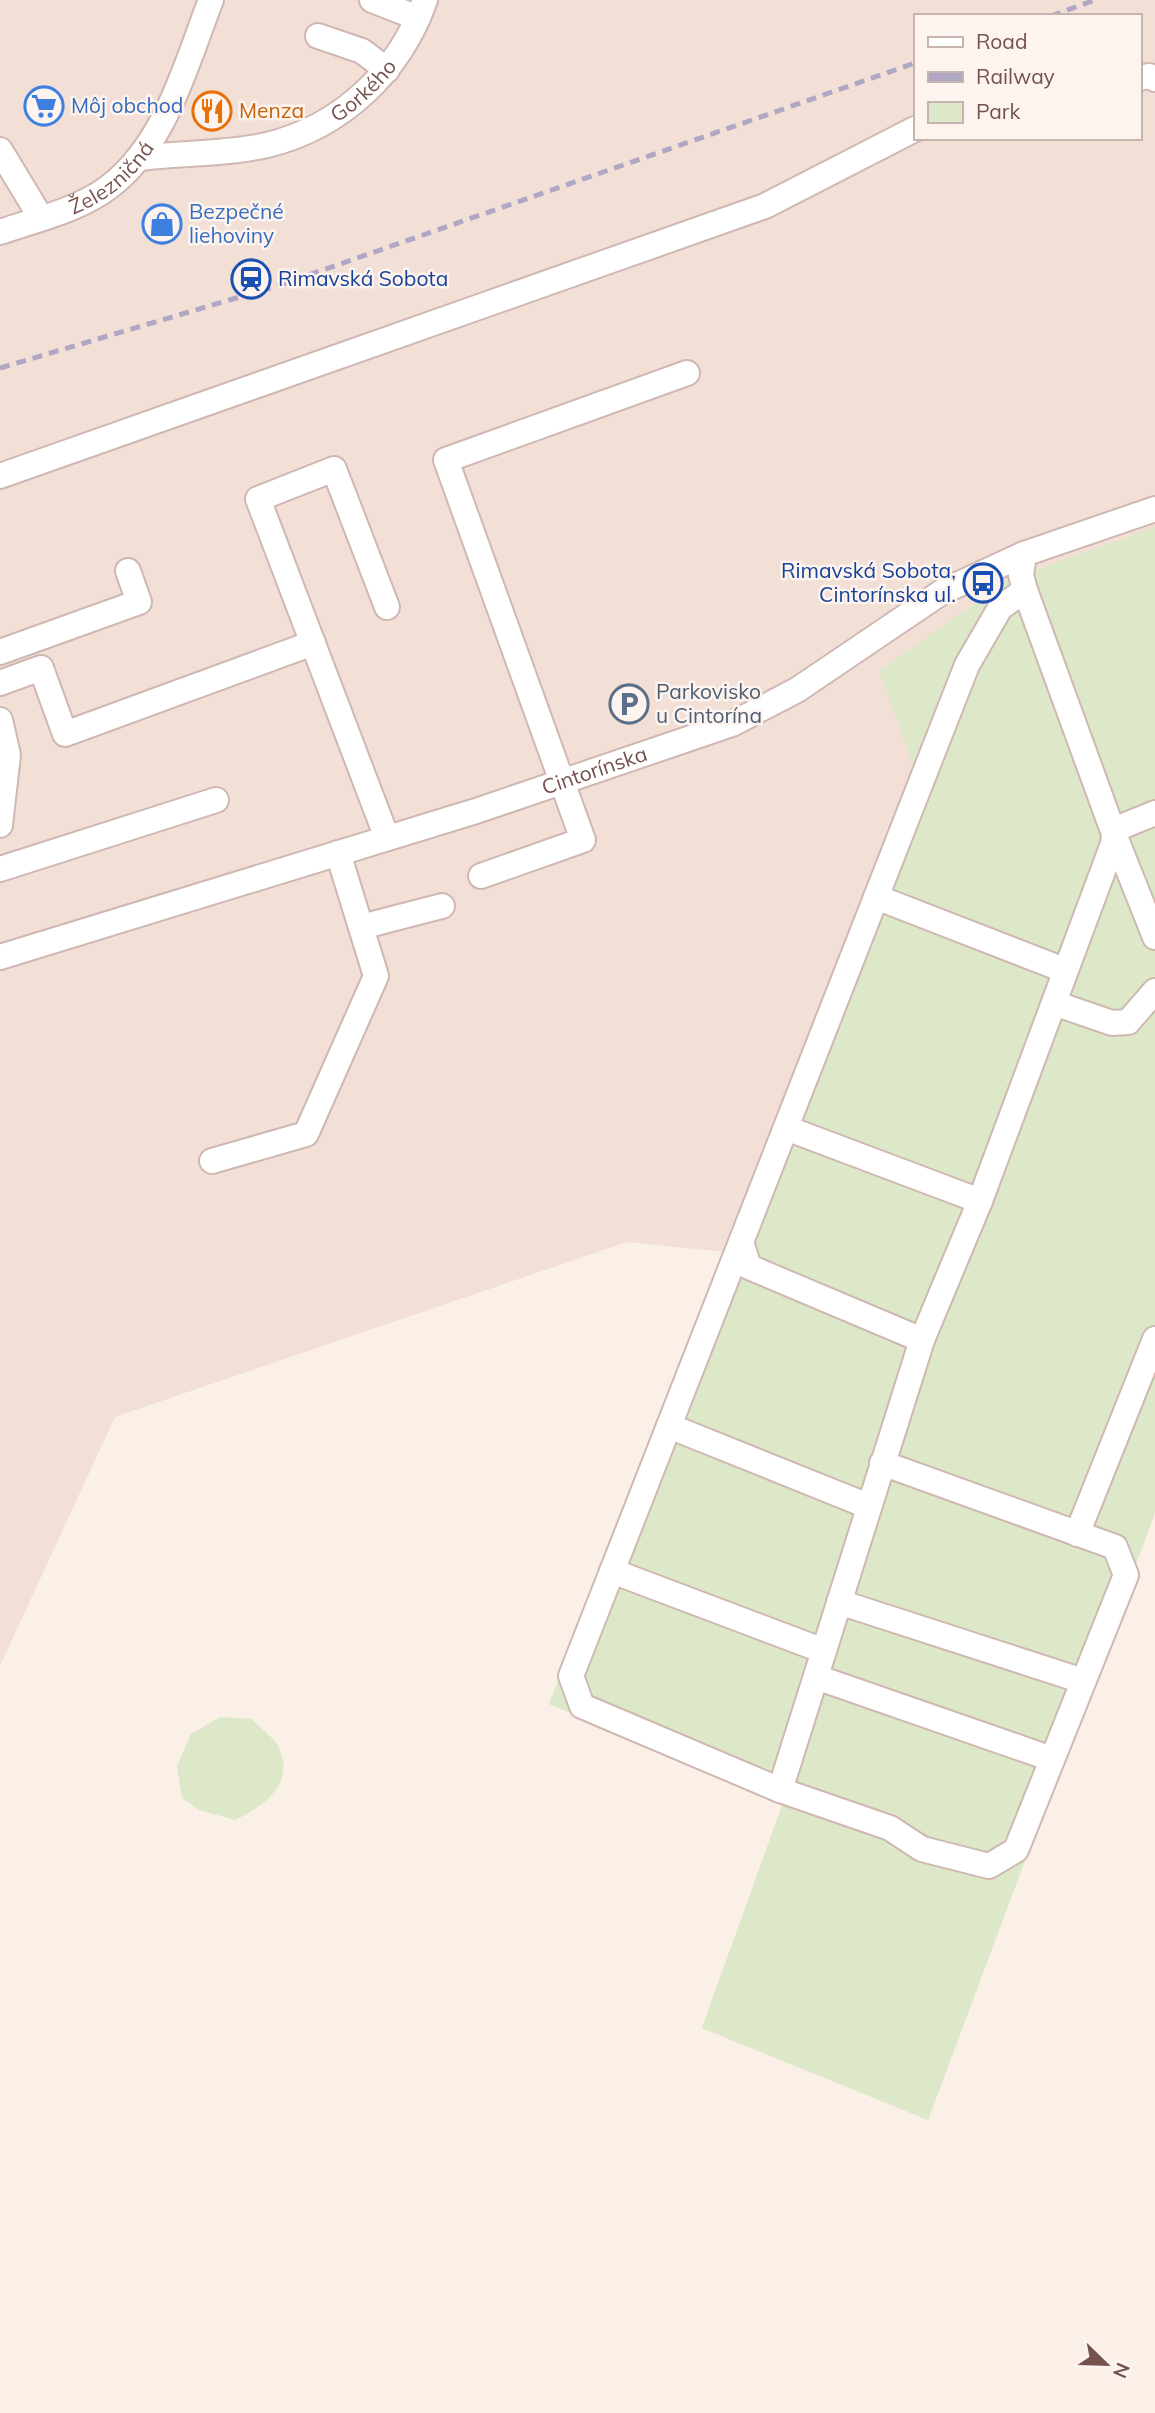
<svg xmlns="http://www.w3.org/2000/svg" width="1155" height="2413" font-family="Mulish,sans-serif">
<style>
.residential{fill:#f2e0d7;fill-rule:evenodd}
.green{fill:#dce8c7}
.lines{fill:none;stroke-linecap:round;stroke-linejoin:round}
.minor-casing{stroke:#cfb8b2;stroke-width:28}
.minor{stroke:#fff;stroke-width:24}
.rail{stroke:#b0a7c5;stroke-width:5;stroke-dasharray:10 7;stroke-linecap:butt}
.labels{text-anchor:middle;stroke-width:5;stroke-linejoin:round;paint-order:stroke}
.street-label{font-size:21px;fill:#74534e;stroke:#fef4ef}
.shop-label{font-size:21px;fill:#366cbe;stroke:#fef4ef;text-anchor:start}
.food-label{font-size:21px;fill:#c56008;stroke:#fef4ef;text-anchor:start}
.transit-label{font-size:21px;fill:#164399;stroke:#fef4ef;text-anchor:start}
.service-label{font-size:21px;fill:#4e5e75;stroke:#fef4ef;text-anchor:start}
</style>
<rect width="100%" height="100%" fill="#fbf0e8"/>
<path class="residential" d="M0 0H1155V1513L928 2120 702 2028 784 1800 549 1704 725 1252 627 1242 115 1417 0 1666ZM915 16H1139V138H915Z"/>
<path class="green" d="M1155 527V1513L928 2120 702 2028 784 1800 549 1704 913 765 879 671 1008 580Z
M220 1717 251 1719C259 1727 273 1737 278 1746 297 1783 263 1807 235 1820L199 1810 182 1798 177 1766 191 1734Z"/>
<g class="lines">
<g class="minor-casing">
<g id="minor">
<path d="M372 0 418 18"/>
<path d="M318 36 362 51 387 70"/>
<path d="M1139 78 1149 76 1155 79"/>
<path d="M0 150 41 218"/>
<path id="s1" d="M140 158C180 153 228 154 267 145 342 127 400 71 425 0"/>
<path id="s2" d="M0 232C35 220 79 210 109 187 166 144 186 64 211 0"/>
<path d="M0 476 765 206 915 129"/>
<path d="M387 607 334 469 258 499 387 838"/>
<path d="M0 652 139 602 128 571"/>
<path d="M0 683 41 668 65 734 313 643"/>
<path d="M0 720 8 755 0 825"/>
<path d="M1155 813 1123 826 1114 834 1155 937"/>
<path d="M0 869 216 800"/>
<path d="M481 876 583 840 446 460 687 373"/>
<path d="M876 897 1064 970"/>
<path d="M361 927 442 906"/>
<path id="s3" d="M0 957 476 811 732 724 797 690 942 592 1024 554 1155 509"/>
<path d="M1054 1003 1112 1023 1128 1022 1155 991"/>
<path d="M786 1128 980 1201"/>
<path d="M212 1161 306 1134 376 976 338 853"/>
<path d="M741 1242 571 1676 582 1706 780 1790 890 1828 922 1849 989 1866 1016 1850 1126 1575 1115 1547 882 1463"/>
<path d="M922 1340 749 1267 741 1242 967 665 1000 608 1025 590"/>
<path d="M669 1426 868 1506"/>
<path d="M1077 1534 1155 1339"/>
<path d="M612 1571 824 1651"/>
<path d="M839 1602 1083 1681"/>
<path d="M816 1677 1052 1759"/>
<path d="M780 1790 922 1340 980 1201 1113 844 1114 834 1025 590 1021 575 1024 554"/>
</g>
</g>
<use href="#minor" class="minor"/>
<path class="rail" d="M1051 16 1095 0
M0 368 280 285 915 63"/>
</g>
<defs>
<g id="supermarket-ring" transform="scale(2.0125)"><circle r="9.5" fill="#fef4ef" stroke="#3f7fe0" stroke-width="1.5"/><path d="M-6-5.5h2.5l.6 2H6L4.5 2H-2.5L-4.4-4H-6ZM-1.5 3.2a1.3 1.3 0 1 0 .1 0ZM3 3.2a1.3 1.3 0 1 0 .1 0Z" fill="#3f7fe0"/></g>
<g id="restaurant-ring" transform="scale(2.0125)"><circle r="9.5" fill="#fef4ef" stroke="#e8710a" stroke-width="1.5"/><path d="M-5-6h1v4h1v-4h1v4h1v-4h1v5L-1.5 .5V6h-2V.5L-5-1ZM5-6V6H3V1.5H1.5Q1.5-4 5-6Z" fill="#e8710a"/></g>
<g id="shop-ring" transform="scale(2.0125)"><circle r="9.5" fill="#fef4ef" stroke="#3f7fe0" stroke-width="1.5"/><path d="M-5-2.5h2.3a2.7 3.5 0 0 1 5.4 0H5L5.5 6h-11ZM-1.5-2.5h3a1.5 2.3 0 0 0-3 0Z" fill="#3f7fe0"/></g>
<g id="station-ring" transform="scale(2.0125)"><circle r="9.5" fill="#fef4ef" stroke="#1a4fb4" stroke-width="1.5"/><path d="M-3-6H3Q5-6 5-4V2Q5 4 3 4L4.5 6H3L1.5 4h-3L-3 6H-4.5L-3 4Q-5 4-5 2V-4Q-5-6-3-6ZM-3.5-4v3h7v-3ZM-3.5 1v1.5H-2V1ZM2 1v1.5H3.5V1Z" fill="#1a4fb4"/></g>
<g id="bus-ring" transform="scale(2.0125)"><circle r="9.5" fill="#fef4ef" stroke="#1a4fb4" stroke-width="1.5"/><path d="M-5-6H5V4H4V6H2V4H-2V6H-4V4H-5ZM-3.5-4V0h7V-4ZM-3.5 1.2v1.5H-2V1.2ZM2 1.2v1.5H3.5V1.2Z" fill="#1a4fb4"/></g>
<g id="parking-ring" transform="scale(2.0125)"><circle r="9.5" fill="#fef4ef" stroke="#5c6f8a" stroke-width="1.5"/><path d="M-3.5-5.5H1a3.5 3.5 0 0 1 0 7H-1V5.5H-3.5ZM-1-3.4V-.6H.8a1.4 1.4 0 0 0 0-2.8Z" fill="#5c6f8a"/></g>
</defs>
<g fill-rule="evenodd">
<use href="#supermarket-ring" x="44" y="106"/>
<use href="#restaurant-ring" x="212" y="111"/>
<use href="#shop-ring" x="162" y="224"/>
<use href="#station-ring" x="251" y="279"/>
<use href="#bus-ring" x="983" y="583"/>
<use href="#parking-ring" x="629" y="704"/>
</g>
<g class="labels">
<g class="street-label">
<text dy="7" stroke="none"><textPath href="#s1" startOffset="240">Gorkého</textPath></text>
<text dy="7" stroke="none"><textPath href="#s2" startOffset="126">Železničná</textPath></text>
<text dy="7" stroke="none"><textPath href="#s3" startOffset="623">Cintorínska</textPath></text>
</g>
<g class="shop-label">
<text x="71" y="113">Môj obchod</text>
<text x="189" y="219">Bezpečné<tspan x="189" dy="24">liehoviny</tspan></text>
</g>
<g class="food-label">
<text x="239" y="118">Menza</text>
</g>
<g class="transit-label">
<text x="278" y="286">Rimavská Sobota</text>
<text x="956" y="578" text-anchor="end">Rimavská Sobota,<tspan x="956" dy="24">Cintorínska ul.</tspan></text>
</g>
<g class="service-label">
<text x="656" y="699">Parkovisko<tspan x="656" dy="24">u Cintorína</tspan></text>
</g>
</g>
<rect x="914" y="14" width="228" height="126" fill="#fef4ef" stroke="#c7b4af" stroke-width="2"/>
<rect x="928" y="37" width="35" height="10" fill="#ffffff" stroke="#c7b4af" stroke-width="2"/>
<text x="976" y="49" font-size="21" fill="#74534e">Road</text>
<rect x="928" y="72" width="35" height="10" fill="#b0a7c5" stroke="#c7b4af" stroke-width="2"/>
<text x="976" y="84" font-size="21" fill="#74534e">Railway</text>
<rect x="928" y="102" width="35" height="21" fill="#dce8c7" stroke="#c7b4af" stroke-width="2"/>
<text x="976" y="119" font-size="21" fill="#74534e">Park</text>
<g transform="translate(1106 2364) rotate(113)" stroke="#fef4ef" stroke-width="5" paint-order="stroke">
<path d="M0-5L12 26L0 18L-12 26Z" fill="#74534e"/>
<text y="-10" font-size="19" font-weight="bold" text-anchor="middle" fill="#74534e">N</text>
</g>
</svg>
